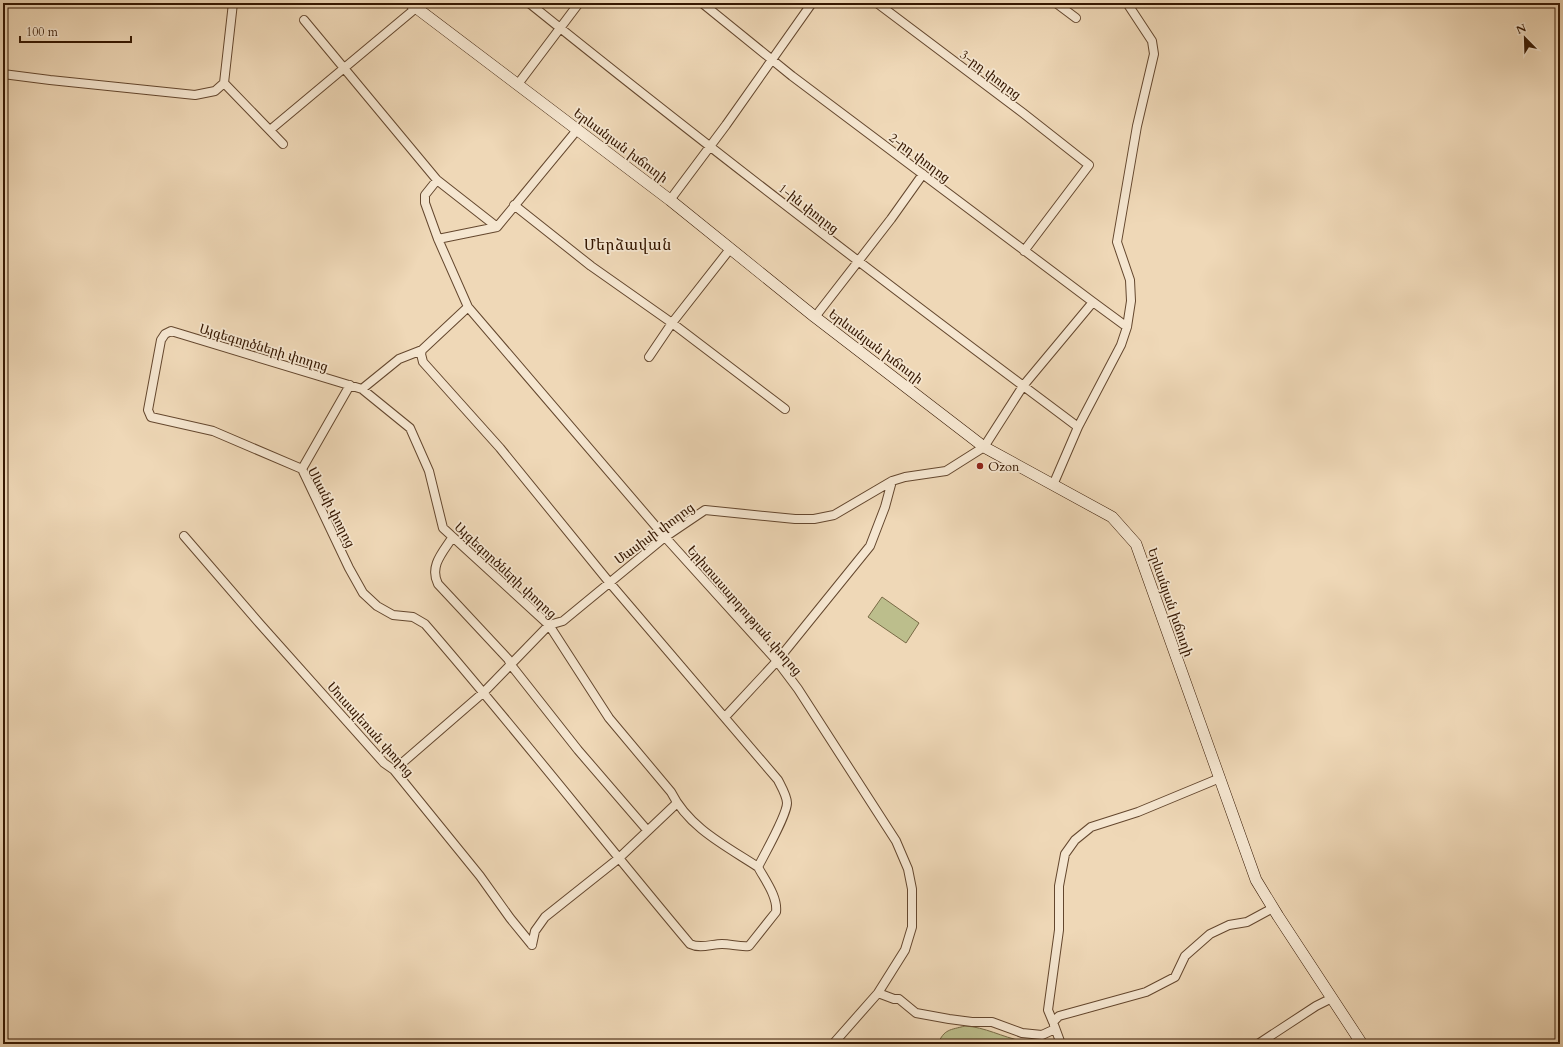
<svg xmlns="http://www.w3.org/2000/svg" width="1563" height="1047" font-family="Cardo,'Noto Serif Armenian',serif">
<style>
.green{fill:#bcbe8c;stroke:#786a46}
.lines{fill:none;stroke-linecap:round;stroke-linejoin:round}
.street-casing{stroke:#64472e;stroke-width:10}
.secondary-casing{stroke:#351701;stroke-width:12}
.street{stroke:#f5e6d0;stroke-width:8}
.secondary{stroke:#f5e6d0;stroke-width:11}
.poi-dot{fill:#8f2418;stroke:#f5e6d0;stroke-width:1.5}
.labels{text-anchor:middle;stroke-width:3.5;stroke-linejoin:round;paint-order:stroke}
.street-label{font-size:13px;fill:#351701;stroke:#f5e6d0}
.poi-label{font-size:13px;fill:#351701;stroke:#f5e6d0;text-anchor:start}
.quarter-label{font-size:15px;letter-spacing:1px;fill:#351701;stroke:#f5e6d0}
</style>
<rect width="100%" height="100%" fill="#efd8b7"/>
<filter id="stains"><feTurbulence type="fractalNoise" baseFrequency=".005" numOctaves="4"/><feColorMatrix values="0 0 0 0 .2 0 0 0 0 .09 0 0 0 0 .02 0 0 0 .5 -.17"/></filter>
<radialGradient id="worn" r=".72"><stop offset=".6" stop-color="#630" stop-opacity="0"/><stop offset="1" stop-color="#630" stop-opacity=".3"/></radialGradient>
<path class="green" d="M882 597 919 623 906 643 868 617Z
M965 1026C985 1027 1002 1037 1022 1041L1024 1044H938C944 1029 950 1030 965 1026Z"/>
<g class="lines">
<g class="street-casing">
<path id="street" d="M233 3 224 83 283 144
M529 3C709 148 893 289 1078 427
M702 3 792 76 1093 302 1127 327
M877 3 1023 113 1089 165 1024 251
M1056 3 1076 18
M304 20 437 180 497 227
M3 74 50 80 195 95 215 91 224 83
M518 84 579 3
M270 130 416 8
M437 180 425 195V203L438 239 468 307 665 537 777 661 798 689 896 841 908 869 912 889V927L905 950 878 993 833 1044
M670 200 726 125 812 3
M514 205 591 266 672 323 785 409
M438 239 497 227 577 130
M468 307 422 350 421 354 423 362 500 448 609 582 778 780C781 786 787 796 787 803 787 815 764 855 758 867 765 880 778 897 776 912L749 946C740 947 731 944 722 944 712 944 700 949 690 944 601 838 516 729 425 624L413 617 393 615 377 606 363 593 349 568 302 469 213 431 151 417 148 410 161 340 165 334 171 331 362 389 410 428 429 471 443 528 549 625 609 718 671 792C689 828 726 846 758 867
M815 317 891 219 923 174
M649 357 672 323 730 249
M362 389 399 359 422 350
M302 469 350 385
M1053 485 1078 427 1121 345 1127 327 1131 301 1130 280 1117 242 1137 126 1154 54 1152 41 1127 3
M184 536 260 624 384 763 394 770 480 876 510 918 532 945
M452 538C443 552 429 566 438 584L508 659 511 665 578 750 647 830
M725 717 777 661 870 546 885 507 892 481
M394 770 484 692 549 625 563 621 665 537 705 510 795 519H814L834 515 892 481 905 477 946 471 984 447 1023 386 1093 302
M1220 778 1138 812 1091 827 1075 840 1065 854 1059 886V930L1048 1010 1053 1022 1059 1016 1146 992 1175 977 1185 956 1210 934 1229 925 1247 922 1273 908
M532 945 535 931 545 917 618 859 677 803
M878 993 894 999H899L916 1013 949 1019 972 1022H992L1022 1033 1042 1035 1055 1029
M1054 1025 1061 1044
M1258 1044 1316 1006 1332 998"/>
</g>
<g class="secondary-casing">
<path id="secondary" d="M410 3 670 200 815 317 984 447 1112 517 1136 544 1256 880 1278 916 1362 1044"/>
</g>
<use href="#street" class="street"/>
<use href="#secondary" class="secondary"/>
</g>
<circle class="poi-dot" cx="980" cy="466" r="4"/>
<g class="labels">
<g class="street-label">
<text transform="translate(991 74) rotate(37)" y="5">3-րդ փողոց</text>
<text transform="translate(621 145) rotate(37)" y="5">Երևանյան խճուղի</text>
<text transform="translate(920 157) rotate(37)" y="5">2-րդ փողոց</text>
<text transform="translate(809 208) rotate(38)" y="5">1-ին փողոց</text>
<text transform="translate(876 346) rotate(37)" y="5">Երևանյան խճուղի</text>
<text transform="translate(264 347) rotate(17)" y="5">Այգեգործների փողոց</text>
<text transform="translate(332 507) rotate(63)" y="5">Սևանի փողոց</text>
<text transform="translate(654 533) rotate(-36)" y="5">Մասիսի փողոց</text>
<text transform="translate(506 570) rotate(43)" y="5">Այգեգործների փողոց</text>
<text transform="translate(1171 602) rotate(71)" y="5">Երևանյան խճուղի</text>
<text transform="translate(745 610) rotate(49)" y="5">Երիտասարդության փողոց</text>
<text transform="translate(371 729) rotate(48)" y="5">Մուսալեռան փողոց</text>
</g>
<g class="poi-label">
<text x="988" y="471">Ozon</text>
</g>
<g class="quarter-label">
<text x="628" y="250">Մերձավան</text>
</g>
</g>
<rect width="1563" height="1047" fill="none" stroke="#efd8b7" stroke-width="16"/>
<rect x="4" y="4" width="1555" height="1039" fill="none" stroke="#351701" stroke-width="2"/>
<rect x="8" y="8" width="1547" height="1031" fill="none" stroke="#351701"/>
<g transform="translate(1525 38) rotate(337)" stroke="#f5e6d0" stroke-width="3" paint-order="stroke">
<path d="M0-3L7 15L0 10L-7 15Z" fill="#351701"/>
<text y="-6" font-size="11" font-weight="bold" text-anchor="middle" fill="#351701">N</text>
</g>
<path d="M20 36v6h111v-6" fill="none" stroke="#351701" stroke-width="2"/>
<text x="26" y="36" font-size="12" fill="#351701" stroke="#f5e6d0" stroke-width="3" paint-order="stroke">100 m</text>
<rect width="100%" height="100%" filter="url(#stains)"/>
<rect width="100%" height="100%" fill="url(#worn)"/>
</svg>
